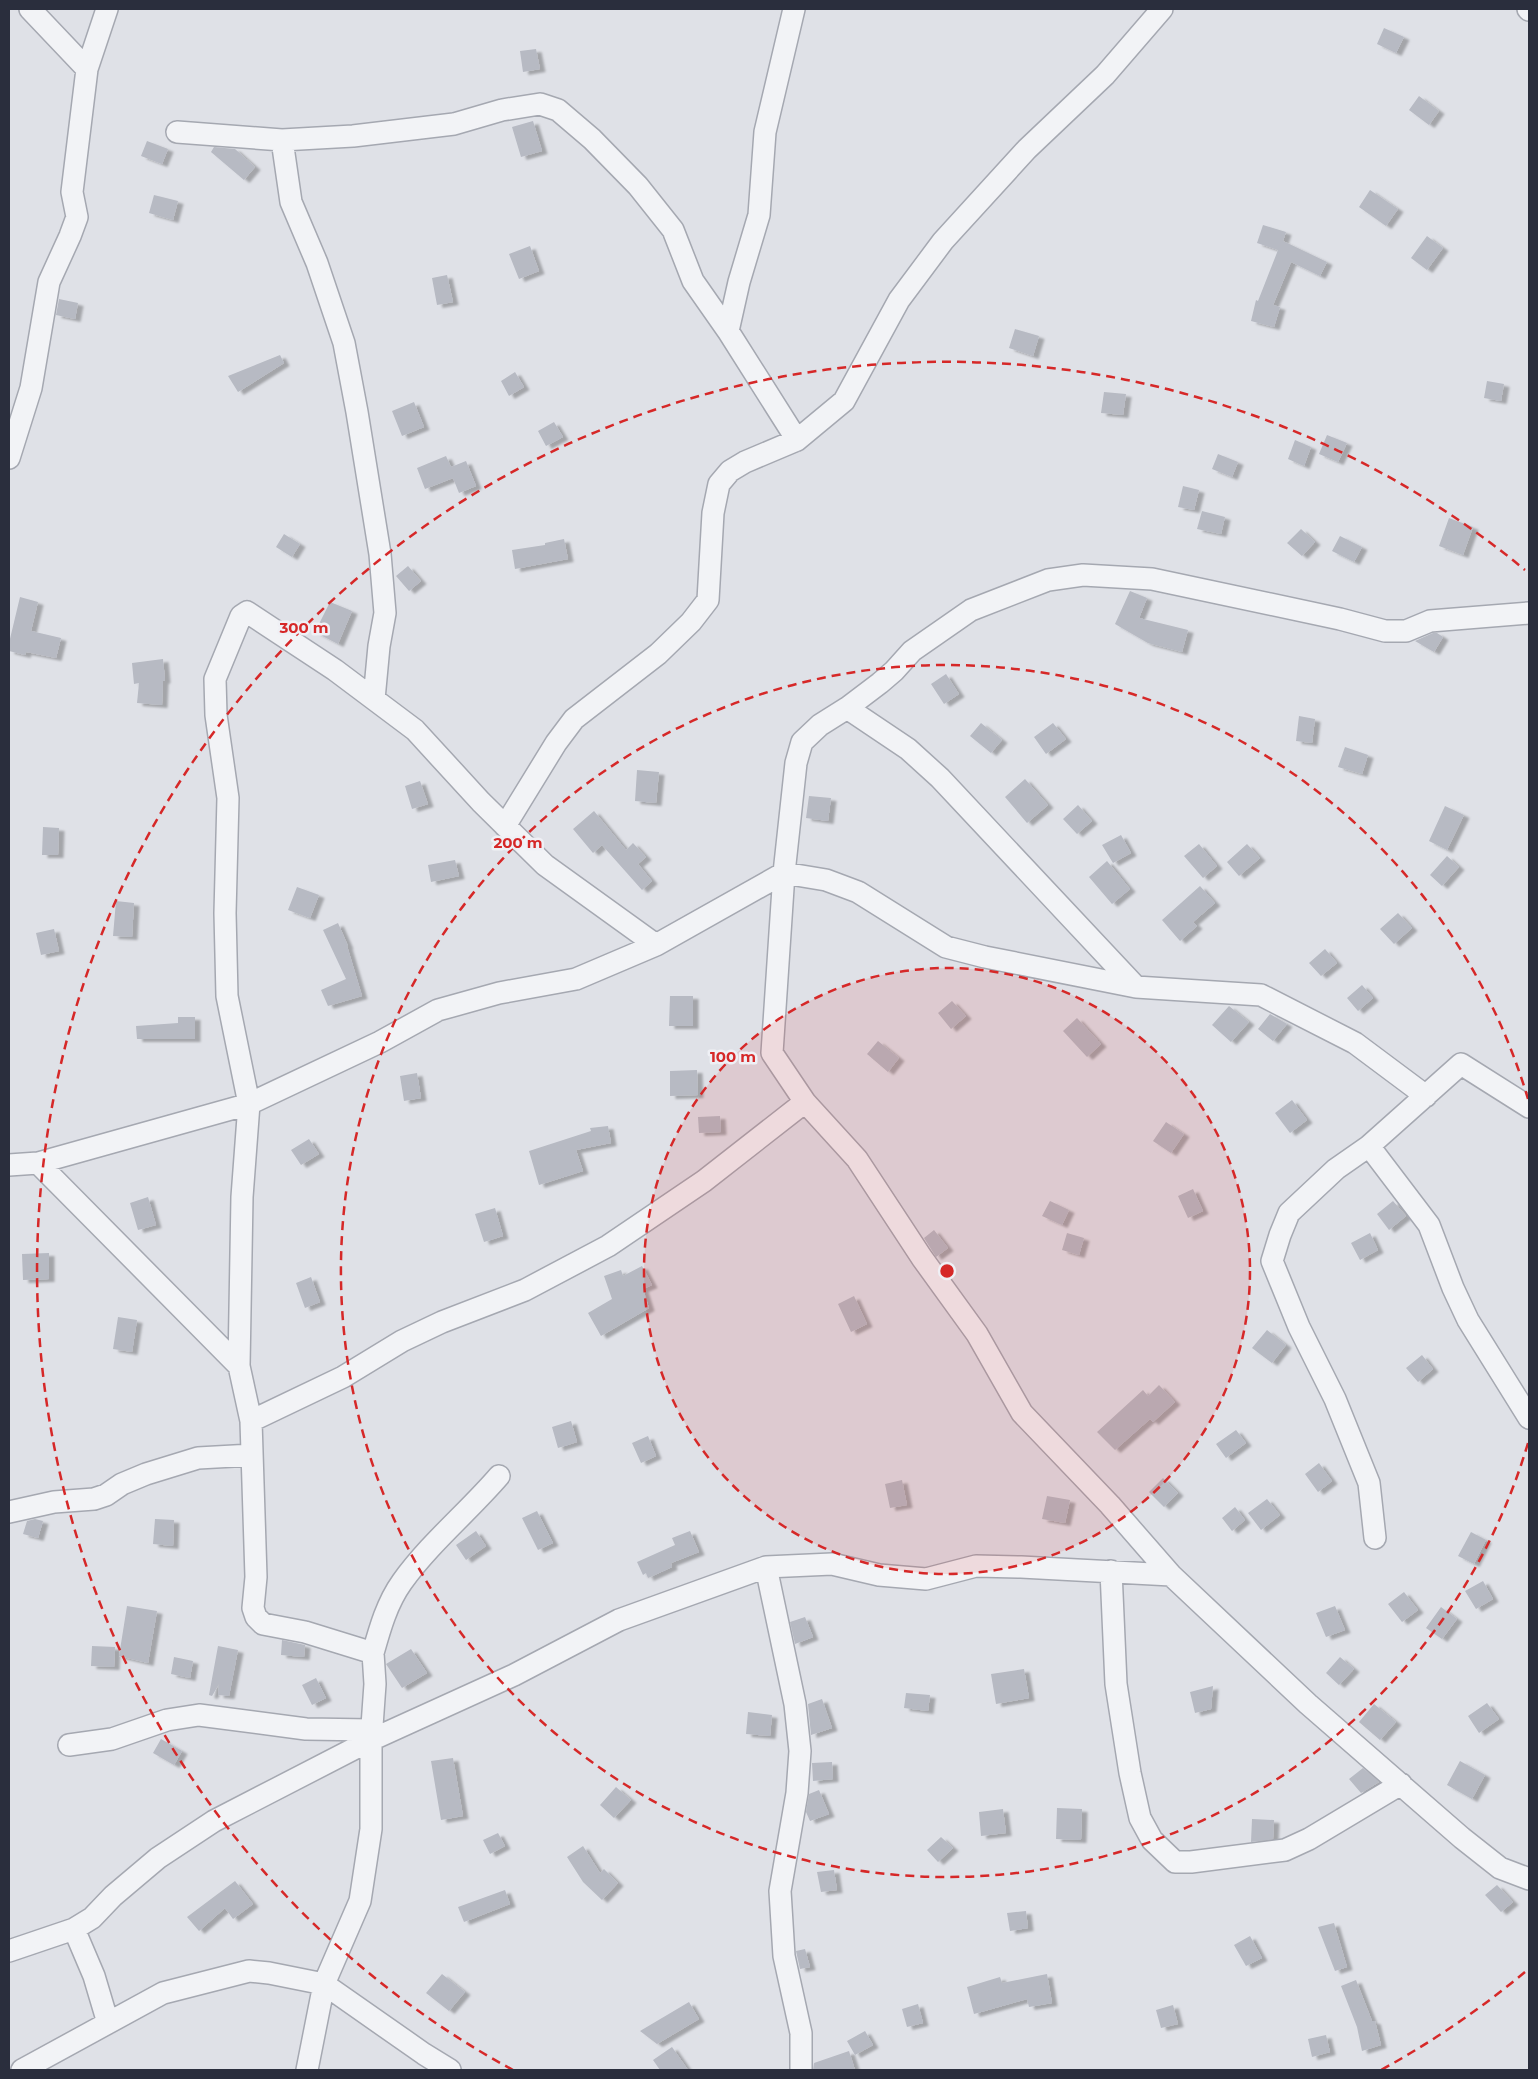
<svg xmlns="http://www.w3.org/2000/svg" width="1538" height="2079" font-family="Montserrat,sans-serif">
<style>
.building{fill:#b7bac3;filter:url(#shadow)}
.lines{fill:none;stroke-linecap:round;stroke-linejoin:round}
.minor-casing{stroke:#a5a8b1;stroke-width:24}
.minor{stroke:#f2f3f6;stroke-width:21}
.ring{fill:none;stroke:#d62828;stroke-width:2.5;stroke-dasharray:9 6}
.centre{fill:#d62828;stroke:#eff0f5;stroke-width:2.5}
.ring-label{font-size:15px;text-anchor:middle;font-weight:bold;fill:#d62828;stroke:#eff0f5;stroke-width:5;stroke-linejoin:round;paint-order:stroke}
</style>
<defs>
<filter id="shadow"><feDropShadow dx="5.5" dy="3" stdDeviation="1" flood-color="#0004"/></filter>
</defs>
<rect width="100%" height="100%" fill="#dfe1e7"/>
<path class="building" d="M1384 28 1404 37 1396 53 1377 44Z
M536 49 540 69 523 72 520 51Z
M1419 96 1439 111 1429 125 1409 110Z
M533 121 542 151 521 157 512 127Z
M147 141 168 149 162 164 141 156Z
M214 147 235 149 255 167 244 180 211 152Z
M1370 190 1398 209 1386 226 1359 207Z
M154 195 178 201 173 220 149 213Z
M1263 225 1286 232 1283 241 1327 262 1320 276 1291 262 1273 305 1280 307 1274 327 1251 321 1256 300 1258 301 1278 250 1257 243Z
M1427 236 1443 248 1427 270 1411 258Z
M530 246 539 271 519 279 509 254Z
M447 275 453 302 437 305 432 278Z
M59 299 78 303 75 319 56 315Z
M1015 329 1039 336 1033 356 1009 348Z
M280 355 284 363 238 392 228 376Z
M515 372 524 387 509 396 501 381Z
M1487 381 1504 384 1501 401 1484 398Z
M1104 392 1126 394 1123 415 1101 413Z
M414 402 424 427 402 436 392 411Z
M554 422 563 437 546 446 538 431Z
M1327 435 1347 443 1338 462 1319 454Z
M1295 440 1311 447 1304 466 1288 459Z
M1218 454 1238 462 1232 477 1212 469Z
M446 456 451 467 466 461 476 486 459 493 453 478 425 489 417 468Z
M1183 486 1199 490 1194 510 1178 507Z
M1202 511 1225 517 1221 534 1197 529Z
M1449 518 1473 527 1463 555 1439 546Z
M1301 529 1315 542 1302 556 1287 543Z
M284 534 300 544 292 557 276 547Z
M1340 536 1362 547 1354 562 1332 551Z
M564 539 568 559 515 569 512 550 545 545V543Z
M408 566 421 581 409 591 396 576Z
M1130 591 1147 598 1139 618 1188 630 1182 652 1148 643 1115 624Z
M20 597 38 602 31 631 61 638 56 658 26 652 25 655 9 651V643Z
M330 602 352 611 338 644 315 632Z
M1433 633H1437L1443 637 1434 652 1415 641Z
M163 659 165 680 163 681 162 705 137 703 139 683 134 684 132 663Z
M946 674 959 694 944 704 931 684Z
M1299 716 1315 719 1312 743 1296 741Z
M981 723 1002 740 991 753 970 736Z
M1053 723 1066 739 1046 754 1034 737Z
M1345 747 1368 755 1362 774 1338 767Z
M637 770 659 772 656 803 635 801Z
M1025 779 1048 805 1027 823 1005 797Z
M420 781 428 804 412 809 405 786Z
M809 796 831 798 828 821 806 818Z
M1078 805 1092 821 1077 834 1063 819Z
M1445 806 1464 815 1447 850 1429 841Z
M594 811 626 850 633 843 646 857 638 864 652 881 642 890 602 845 593 853 573 829Z
M43 827 59 828 58 855H42Z
M1121 835 1131 853 1113 863 1102 845Z
M1199 844 1217 866 1203 878 1184 856Z
M1247 844 1260 858 1239 876 1227 862Z
M1447 856 1459 867 1442 886 1430 875Z
M455 860 459 876 431 882 428 865Z
M1107 861 1130 889 1112 904 1089 877Z
M1200 886 1215 903 1193 922 1197 926 1180 941 1162 920Z
M297 887 319 895 310 918 288 910Z
M116 901 134 903 132 937 113 936Z
M1398 913 1412 928 1394 944 1380 929Z
M338 923 348 946H347L362 996 328 1006 321 990 346 979 323 930Z
M54 929 59 951 41 955 36 933Z
M1325 949 1337 963 1321 976 1309 963Z
M1362 985 1373 998 1358 1011 1347 998Z
M670 996H693V1026H669Z
M952 1001 966 1016 951 1029 938 1013Z
M1229 1006 1249 1022 1231 1042 1212 1025Z
M1270 1014 1287 1024 1273 1041 1258 1029Z
M178 1017H195V1039H137L136 1026 178 1023Z
M1077 1018 1101 1044 1087 1057 1063 1031Z
M878 1041 899 1058 888 1072 867 1054Z
M697 1070 698 1095 670 1096V1071Z
M417 1073 421 1098 404 1101 400 1076Z
M1292 1100 1307 1120 1290 1133 1275 1113Z
M720 1116 721 1132 699 1133 698 1117Z
M1166 1122 1184 1134 1171 1153 1153 1141Z
M608 1126 611 1143 576 1150 583 1171 539 1185 529 1151 591 1131 590 1128Z
M309 1139 319 1154 301 1165 291 1150Z
M1193 1189 1203 1211 1188 1218 1178 1196Z
M148 1197 156 1225 138 1230 130 1203Z
M1050 1201 1069 1210 1062 1225 1042 1216Z
M1393 1201 1406 1216 1389 1230 1377 1214Z
M495 1208 503 1236 484 1242 475 1214Z
M934 1230 948 1248 936 1257 924 1238Z
M1067 1233 1084 1238 1079 1255 1062 1250Z
M1370 1233 1378 1250 1360 1260 1351 1243Z
M49 1253V1279L23 1280 22 1254Z
M642 1266 652 1285 643 1289 649 1308 601 1336 588 1313 612 1299 604 1276 621 1270 623 1276Z
M311 1277 320 1302 305 1308 296 1283Z
M854 1296 867 1324 851 1332 838 1304Z
M118 1317 137 1320 132 1352 113 1349Z
M1267 1330 1286 1345 1272 1363 1252 1348Z
M1422 1355 1433 1369 1418 1382 1406 1368Z
M1159 1385 1175 1402 1153 1422 1150 1419 1115 1450 1097 1432 1143 1390 1148 1396Z
M571 1421 577 1442 558 1448 552 1427Z
M1236 1430 1246 1443 1226 1458 1216 1444Z
M648 1436 656 1456 641 1463 632 1443Z
M1319 1463 1332 1481 1318 1492 1305 1474Z
M1163 1478 1178 1493 1164 1507 1149 1492Z
M902 1480 907 1505 890 1508 885 1484Z
M1047 1496 1070 1500 1065 1523 1042 1519Z
M1267 1499 1280 1515 1261 1530 1248 1513Z
M1235 1507 1245 1520 1232 1531 1222 1518Z
M537 1511 553 1543 538 1550 522 1518Z
M35 1519 43 1521 38 1538 23 1534 27 1521Z
M155 1519 174 1520 173 1546 153 1544Z
M476 1531 486 1546 466 1560 456 1545Z
M690 1531 699 1552 671 1563 672 1567 648 1578 646 1573 643 1575 637 1562 675 1545 672 1538Z
M1471 1532 1486 1540 1474 1564 1458 1556Z
M1483 1581 1493 1599 1476 1609 1465 1591Z
M1404 1592 1418 1610 1402 1622 1388 1604Z
M127 1606 157 1611 148 1663 119 1656Z
M1335 1606 1345 1630 1326 1637 1316 1613Z
M1441 1607 1457 1619 1442 1639 1426 1628Z
M805 1617 813 1637 795 1644 790 1622Z
M282 1640 305 1645 304 1657 281 1655Z
M92 1646 115 1647 114 1667 91 1666Z
M218 1646 238 1650 229 1696 218 1695 219 1684 212 1696 209 1695Z
M411 1649 427 1673 402 1688 386 1664Z
M174 1657 193 1661 190 1678 171 1674Z
M1340 1657 1354 1669 1339 1685 1326 1673Z
M1024 1669 1029 1698 996 1704 991 1674Z
M316 1678 326 1698 312 1705 302 1685Z
M1213 1686 1211 1709 1195 1713 1190 1692Z
M906 1693 930 1695 928 1711 904 1708Z
M822 1699 832 1728 811 1735 808 1704Z
M1487 1703 1499 1719 1479 1733 1468 1716Z
M1374 1704 1396 1722 1380 1740 1359 1722Z
M748 1712 772 1715 770 1736 746 1734Z
M161 1739 182 1751 174 1765 153 1753Z
M453 1758 463 1816 441 1820 431 1761Z
M1460 1761 1485 1775 1472 1799 1447 1785Z
M832 1762 833 1779 813 1781 812 1763Z
M1363 1768 1379 1782 1361 1793 1349 1779Z
M616 1787 631 1800 614 1818 600 1805Z
M819 1790 829 1814 810 1821 806 1812 809 1794Z
M1057 1808 1082 1809 1081 1840 1056 1839Z
M1003 1809 1006 1833 981 1836 979 1812Z
M1252 1819 1274 1820 1273 1839 1251 1842Z
M498 1833 505 1846 490 1854 483 1840Z
M941 1837 953 1848 938 1862 927 1850Z
M583 1846 600 1873 604 1869 618 1883 602 1900 583 1882 567 1857Z
M834 1870 837 1890 821 1892 817 1872Z
M235 1881 253 1904 233 1919 225 1908 199 1931 187 1917Z
M1497 1885 1513 1902 1501 1912 1485 1895Z
M505 1890 510 1904 464 1922 458 1907Z
M1026 1911 1028 1928 1010 1931 1007 1913Z
M1334 1923 1347 1967 1335 1971 1318 1927Z
M1250 1936 1262 1958 1246 1966 1234 1945Z
M805 1949 810 1967 800 1969 796 1951Z
M442 1974 465 1992 449 2011 426 1993Z
M1047 1974 1052 2003 1029 2007 1027 1999 974 2014 967 1987 1000 1977 1002 1983Z
M1356 1980 1372 2021H1375L1381 2045 1362 2051 1357 2027 1341 1986Z
M689 2002 699 2019 657 2044 640 2031Z
M918 2004 923 2023 907 2027 902 2009Z
M1173 2005 1178 2024 1161 2028 1156 2010Z
M865 2031 873 2045 855 2055 847 2041Z
M1326 2035 1330 2052 1312 2057 1308 2039Z
M672 2047 688 2070H660L653 2060Z
M849 2051 855 2070H813L814 2063Z"/>
<g class="lines">
<g class="minor-casing">
<path id="minor" d="M30 9 87 69
M1528 9 1529 10
M177 132 282 140 353 136 454 124 502 110 540 104 558 110 592 139 638 186 673 230 693 281 728 331 797 440
M282 140 291 202 317 263 344 343 357 412 380 554 385 613 379 646 374 699
M728 331 739 282 759 215 765 132 794 9
M9 458 31 388 49 282 70 236 77 217 72 192 87 69 107 9
M1529 613 1430 621 1406 631H1385L1340 619 1152 579 1083 575 1048 580 971 610 912 651 894 671 880 683 847 708 820 725 802 742 796 763 784 873 772 1053 805 1102 857 1159 922 1258 977 1334 1022 1413 1110 1505 1171 1575 1308 1704 1462 1838 1500 1868 1529 1879
M847 708 908 749 940 778 1136 987
M505 826 556 743 574 719 658 654 691 622 708 600 713 513 719 484 730 471 745 462 797 440 844 401 899 300 943 241 1027 149 1105 75 1162 9
M1369 1146 1429 1225 1453 1288 1468 1320 1529 1418
M38 1163 239 1366
M9 1165 38 1163 249 1104 380 1042 438 1010 499 993 576 979 656 945 784 873 826 880 858 892 946 947 985 957 1136 987 1261 995 1355 1043 1426 1096
M251 1421 343 1377 402 1341 442 1322 525 1290 608 1246 704 1181 805 1102
M9 1512 54 1502 94 1499 106 1495 122 1484 146 1474 198 1458 252 1455
M1375 1538 1369 1483 1335 1399 1299 1327 1272 1261 1280 1235 1289 1213 1336 1169 1369 1146 1461 1064 1529 1107
M766 1567 795 1704 800 1751 797 1793 780 1891 784 1956 801 2033V2070
M1111 1571 1116 1684 1130 1773 1140 1818 1152 1840 1175 1862H1191L1285 1850 1309 1839 1401 1784
M373 1653C380 1628 387 1603 402 1582 430 1543 468 1512 499 1476
M69 1745 112 1739 167 1720 199 1715 306 1729 371 1730
M74 1929 94 1976 108 2023
M9 1951 74 1929 92 1918 113 1896 158 1858 214 1821 371 1740 514 1675 619 1620 766 1567 832 1564 879 1575 926 1579 976 1566 1021 1567 1171 1575
M22 2070 163 1993 249 1971 269 1973 324 1984 424 2054 450 2070
M307 2070 324 1984 360 1901 371 1829V1740L375 1684 373 1653 305 1632 263 1624 256 1617 253 1608 256 1577 251 1421 239 1366 242 1197 249 1104 227 996 225 913 228 798 216 715 215 679 241 616 247 612 335 670 415 730 481 802 545 865 656 945"/>
</g>
<use href="#minor" class="minor"/>
</g>
<circle cx="947" cy="1271" r="303" fill="#d62828" fill-opacity=".12"/>
<g class="ring">
<circle cx="947" cy="1271" r="303"/>
<path d="M1528 1443A606 606 0 1 1 1528 1099"/>
<path d="M1525 1972A909 909 0 0 1 1381 2070M513 2070A909 909 0 1 1 1525 570"/>
</g>
<circle cx="947" cy="1271" r="8" class="centre"/>
<g class="ring-label">
<text x="304" y="633">300 m</text>
<text x="518" y="848">200 m</text>
<text x="733" y="1062">100 m</text>
</g>
<rect width="1538" height="2079" fill="none" stroke="#2a2e3d" stroke-width="20"/>
</svg>
